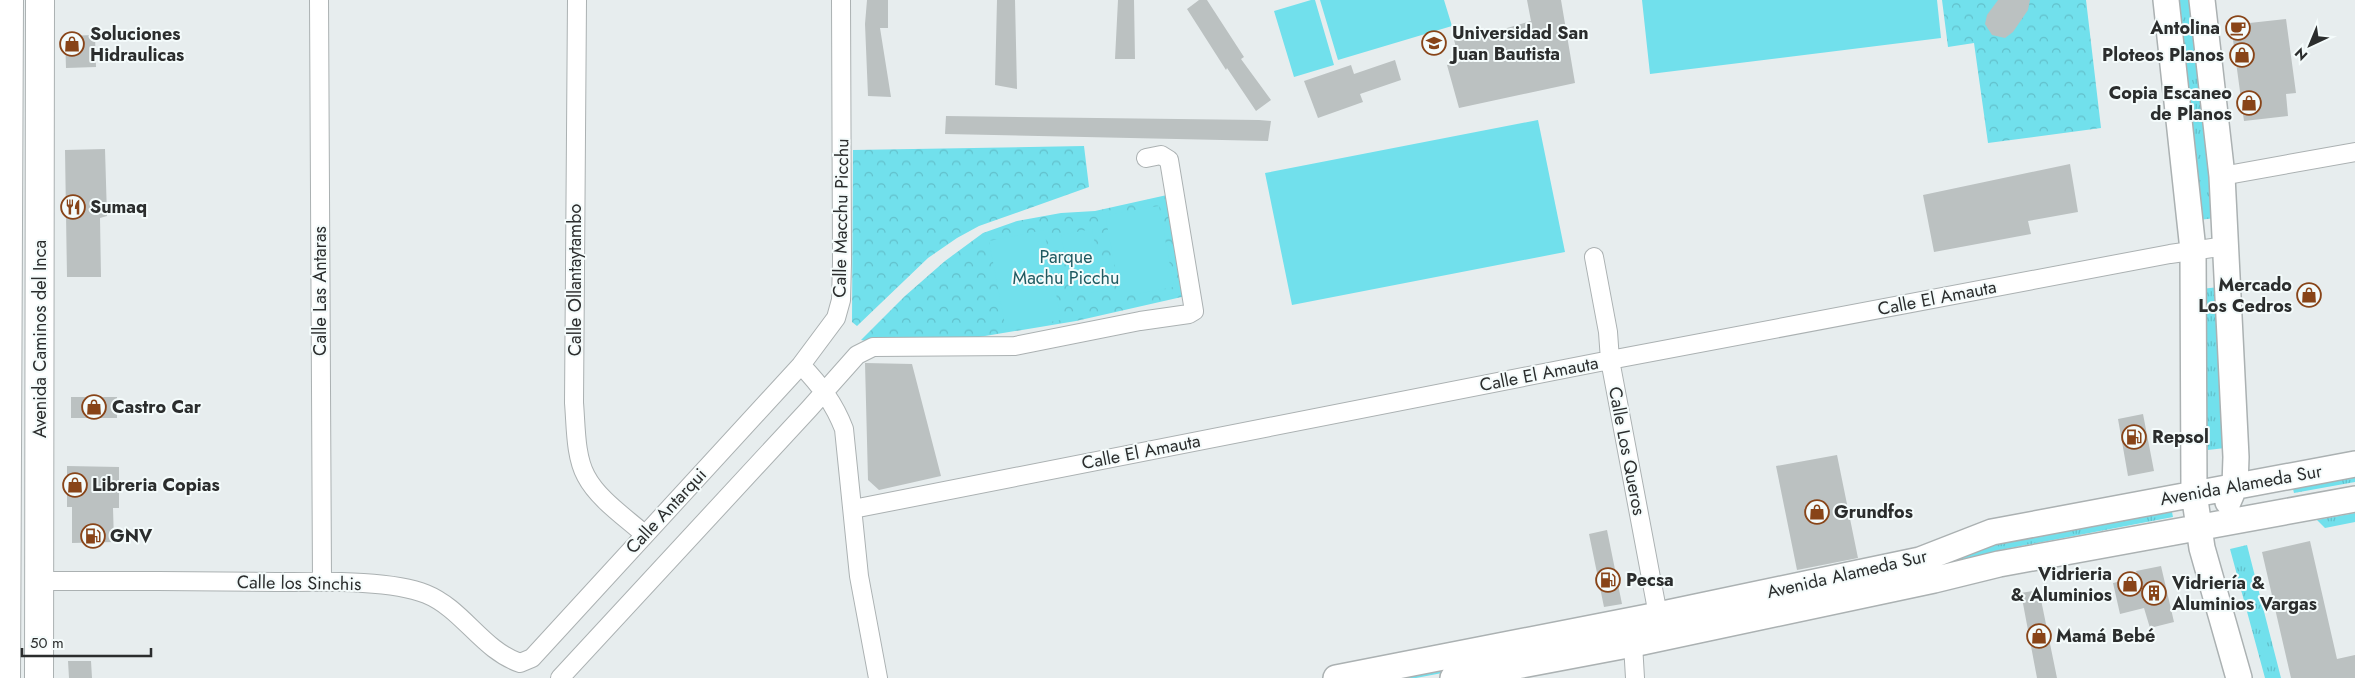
<svg xmlns="http://www.w3.org/2000/svg" width="2355" height="678" font-family="Jost,sans-serif">
<style>
.grass{fill:url(#grass-tufts)}
.park{fill:url(#park-crowns)}
.pitch{fill:#71e0ec}
.building{fill:#bbc1c1}
.lines{fill:none;stroke-linecap:round;stroke-linejoin:round}
.street-casing{stroke:#abb1b2;stroke-width:20}
.secondary-casing{stroke:#abb1b2;stroke-width:28}
.primary-casing{stroke:#abb1b2;stroke-width:30}
.street{stroke:#fff;stroke-width:18}
.secondary{stroke:#fff;stroke-width:25}
.primary{stroke:#fff;stroke-width:28}
.labels{text-anchor:middle;stroke-width:4;stroke-linejoin:round;paint-order:stroke}
.poi-label{font-size:18px;font-weight:bold;fill:#2b2d2d;stroke:#f4fbfb;text-anchor:start}
.street-label{font-size:18px;fill:#2b2d2d;stroke:#f4fbfb}
.park-label{font-size:18px;fill:#1f5a61;stroke:#f4fbfb}
</style>
<defs>
<pattern id="grass-tufts" width="24" height="20" patternUnits="userSpaceOnUse" patternTransform="scale(1.25)"><rect width="24" height="20" fill="#71e0ec"/><path d="M3 7l-1-3M5 7V3M7 7l1-3M15 17l-1-3M17 17v-4M19 17l1-3" fill="none" stroke="#62c0cb"/></pattern>
<pattern id="park-crowns" width="20" height="18" patternUnits="userSpaceOnUse" patternTransform="scale(1.25)"><rect width="20" height="18" fill="#71e0ec"/><path d="M2 6a3 3 0 1 1 6 0M12 15a3 3 0 1 1 6 0" fill="none" stroke="#62c0cb"/></pattern>
</defs>
<rect width="100%" height="100%" fill="#e7edee"/>
<path class="grass" d="M2175 0H2192L2215 218 2199 220Z
M2219 287 2225 448 2208 450 2201 289Z
M2355 474V482L2294 493 2292 485Z
M2171 507 2173 517 2000 550 1929 580 1416 678H1372L1995 540Z
M2355 513V522L2325 528 2317 520Z
M2247 545 2281 678H2265L2230 549Z"/>
<path class="park" d="M1942 0H2086L2101 128 1988 143 1974 43 1948 47Z
M1084 146 1089 187 979 226 957 238 928 258 857 326 852 322 853 150Z
M1167 195 1186 296 1076 321 967 339 876 343 861 340 905 296 945 261 983 233 1017 221 1061 213 1095 211Z"/>
<path class="pitch" d="M1311 0H1315L1334 65 1294 77 1274 11Z
M1320 0H1444L1452 26 1338 60Z
M1642 0H1937L1941 38 1650 74Z
M1538 120 1565 252 1292 305 1265 173Z
M1159 206 1174 287 1121 297 1105 215Z
M1092 229 1104 290 1073 296 1061 235Z
M1044 230 1061 320 1006 330 989 241Z"/>
<path class="building" d="M867 0H888V28H880L891 97 868 96 865 24Z
M997 0H1015L1017 89 995 85Z
M1118 0H1134L1135 59H1115Z
M1199 0H1207L1244 57 1241 59 1271 100 1256 111 1227 68 1226 70 1187 9Z
M1527 0H1561L1575 83 1459 108 1447 65 1460 62 1454 40 1481 32 1483 35 1531 21Z
M1998 0H2030L2028 10 2013 32 2005 38 1992 35 1985 24 1987 15Z
M2286 19 2296 93 2286 94 2288 116 2244 121 2231 25Z
M95 35 96 67 66 68 65 36Z
M1395 60 1401 80 1360 94 1363 102 1318 118 1304 81 1351 65 1354 74Z
M946 116 1259 120 1271 121 1268 141 945 134Z
M105 149 107 216 100 218 101 277H67L65 150Z
M2070 164 2078 212 2028 221 2031 234 1934 252 1923 195Z
M865 363 912 364 941 476 879 490 868 480Z
M71 397H117V418H71Z
M2143 414 2154 471 2128 476 2118 419Z
M1837 455 1858 558 1797 570 1776 466Z
M67 466 119 467V508H113L114 542 72 543V507H67Z
M1607 530 1622 604 1604 607 1589 534Z
M2310 541 2337 659 2355 655V678H2291L2262 552Z
M2161 566 2174 622 2150 628 2144 608 2120 614 2113 583 2138 577 2136 571Z
M2039 590 2057 678H2037L2021 593Z
M68 661H91L92 678H69Z"/>
<g class="lines">
<g class="street-casing">
<path id="street" d="M319 0 322 582
M577 0 574 403C576 425 575 456 586 476 598 499 625 517 644 534
M2222 176 2355 152
M1594 257 1608 332 1610 360 1658 615
M801 365C820 385 834 403 844 429L859 576 878 678
M853 509 1610 360 2170 254 2226 246
M40 581C119 581 197 581 276 582 316 582 389 579 426 594 463 609 482 650 520 663L532 658 801 365 836 318 841 300 842 263 841 0
M1633 644 1635 678
M560 678 809 409 857 355 873 347 1015 346 1140 321 1189 314 1194 311 1169 160 1161 155 1146 158"/>
</g>
<g class="secondary-casing">
<path id="secondary" d="M2166 0 2193 250 2194 493 2202 548 2239 678
M2202 0 2222 176 2236 457 2235 486 2228 502
M1336 678 1658 615 1920 560 1992 532 2355 464
M1453 678 1633 644 1934 580 1999 564 2355 499"/>
</g>
<g class="primary-casing">
<path id="primary" d="M6 678 9 0
M39 678 40 0"/>
</g>
<use href="#street" class="street"/>
<use href="#secondary" class="secondary"/>
<use href="#primary" class="primary"/>
</g>
<defs>
<g id="cafe-ring" transform="scale(1.25)"><circle r="9.5" fill="#f4fbfb" stroke="#884418" stroke-width="1.5"/><path d="M-5.5-4.5H6V0H3Q3 3.5 0 3.5H-2.5Q-5.5 3.5-5.5 0ZM3-3.2v2h1.7v-2ZM-6 4.5H4V6H-6Z" fill="#884418"/></g>
<g id="university-ring" transform="scale(1.25)"><circle r="9.5" fill="#f4fbfb" stroke="#884418" stroke-width="1.5"/><path d="M0-5L7-2L0 1L-7-2ZM-4 1L0 2.5L4 1V4Q0 6-4 4Z" fill="#884418"/></g>
<g id="shop-ring" transform="scale(1.25)"><circle r="9.5" fill="#f4fbfb" stroke="#884418" stroke-width="1.5"/><path d="M-5-2.5h2.3a2.7 3.5 0 0 1 5.4 0H5L5.5 6h-11ZM-1.5-2.5h3a1.5 2.3 0 0 0-3 0Z" fill="#884418"/></g>
<g id="restaurant-ring" transform="scale(1.25)"><circle r="9.5" fill="#f4fbfb" stroke="#884418" stroke-width="1.5"/><path d="M-5-6h1v4h1v-4h1v4h1v-4h1v5L-1.5 .5V6h-2V.5L-5-1ZM5-6V6H3V1.5H1.5Q1.5-4 5-6Z" fill="#884418"/></g>
<g id="fuel-ring" transform="scale(1.25)"><circle r="9.5" fill="#f4fbfb" stroke="#884418" stroke-width="1.5"/><path d="M-5.5-6h7V0h2V4h1.3V-2.5L3-4.5l.8-.8L6-3V5H2.5V1h-1V6h-7ZM-4.2-4.7v3.2H.2V-4.7Z" fill="#884418"/></g>
<g id="building-ring" transform="scale(1.25)"><circle r="9.5" fill="#f4fbfb" stroke="#884418" stroke-width="1.5"/><path d="M-4-6H4V6H1V3H-1V6H-4ZM-2.5-4.3h1.7v1.8h-1.7ZM.8-4.3h1.7v1.8H.8ZM-2.5-1h1.7V.8h-1.7ZM.8-1h1.7V.8H.8Z" fill="#884418"/></g>
</defs>
<g fill-rule="evenodd">
<use href="#cafe-ring" x="2238" y="28"/>
<use href="#university-ring" x="1434" y="43"/>
<use href="#shop-ring" x="72" y="44"/>
<use href="#shop-ring" x="2242" y="55"/>
<use href="#shop-ring" x="2249" y="103"/>
<use href="#restaurant-ring" x="73" y="207"/>
<use href="#shop-ring" x="2309" y="295"/>
<use href="#shop-ring" x="94" y="407"/>
<use href="#fuel-ring" x="2134" y="437"/>
<use href="#shop-ring" x="75" y="485"/>
<use href="#shop-ring" x="1817" y="512"/>
<use href="#fuel-ring" x="93" y="536"/>
<use href="#fuel-ring" x="1608" y="580"/>
<use href="#shop-ring" x="2130" y="584"/>
<use href="#building-ring" x="2154" y="593"/>
<use href="#shop-ring" x="2039" y="636"/>
</g>
<g class="labels">
<g class="poi-label">
<text x="2220" y="34" text-anchor="end">Antolina</text>
<text x="1452" y="39">Universidad San<tspan x="1452" dy="21">Juan Bautista</tspan></text>
<text x="90" y="40">Soluciones<tspan x="90" dy="21">Hidraulicas</tspan></text>
<text x="2224" y="61" text-anchor="end">Ploteos Planos</text>
<text x="2232" y="99" text-anchor="end">Copia Escaneo<tspan x="2232" dy="21">de Planos</tspan></text>
<text x="90" y="213">Sumaq</text>
<text x="2292" y="291" text-anchor="end">Mercado<tspan x="2292" dy="21">Los Cedros</tspan></text>
<text x="112" y="413">Castro Car</text>
<text x="2152" y="443">Repsol</text>
<text x="92" y="491">Libreria Copias</text>
<text x="1834" y="518">Grundfos</text>
<text x="110" y="542">GNV</text>
<text x="2112" y="580" text-anchor="end">Vidrieria<tspan x="2112" dy="21">&amp; Aluminios</tspan></text>
<text x="1626" y="586">Pecsa</text>
<text x="2172" y="589">Vidriería &amp;<tspan x="2172" dy="21">Aluminios Vargas</tspan></text>
<text x="2056" y="642">Mamá Bebé</text>
</g>
<g class="street-label">
<text transform="translate(841 218) rotate(-89)" y="6">Calle Macchu Picchu</text>
<text transform="translate(575 280) rotate(-90)" y="6">Calle Ollantaytambo</text>
<text transform="translate(320 291) rotate(-90)" y="6">Calle Las Antaras</text>
<text transform="translate(1937 298) rotate(-11)" y="6">Calle El Amauta</text>
<text transform="translate(40 339) rotate(-90)" y="6">Avenida Caminos del Inca</text>
<text transform="translate(1539 374) rotate(-11)" y="6">Calle El Amauta</text>
<text transform="translate(1627 451) rotate(79)" y="6">Calle Los Queros</text>
<text transform="translate(1141 452) rotate(-11)" y="6">Calle El Amauta</text>
<text transform="translate(2241 485) rotate(-10)" y="6">Avenida Alameda Sur</text>
<text transform="translate(666 511) rotate(-47)" y="6">Calle Antarqui</text>
<text transform="translate(1847 574) rotate(-13)" y="6">Avenida Alameda Sur</text>
<text transform="translate(299 583) rotate(1)" y="6">Calle los Sinchis</text>
</g>
<g class="park-label">
<text x="1066" y="263">Parque<tspan x="1066" dy="21">Machu Picchu</tspan></text>
</g>
</g>
<g transform="translate(2310 45) rotate(224)" stroke="#f4fbfb" stroke-width="4" paint-order="stroke">
<path d="M0-4L9 19L0 12L-9 19Z" fill="#2b2d2d"/>
<text y="-8" font-size="14" font-weight="bold" text-anchor="middle" fill="#2b2d2d">N</text>
</g>
<path d="M22 648v8h129v-8" fill="none" stroke="#2b2d2d" stroke-width="2.5"/>
<text x="30" y="648" font-size="15" fill="#2b2d2d" stroke="#f4fbfb" stroke-width="4" paint-order="stroke">50 m</text>
</svg>
